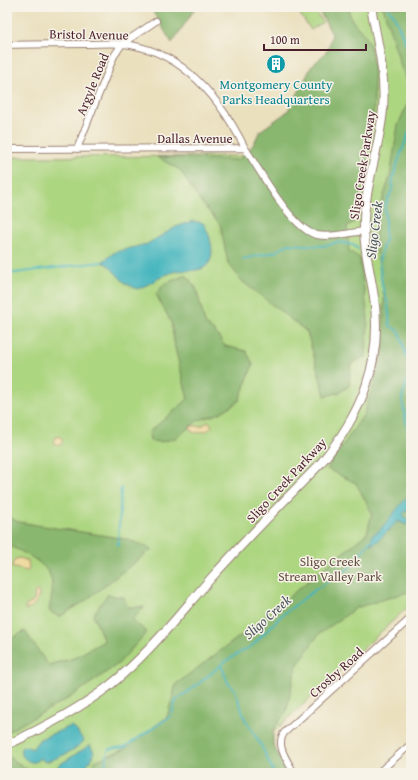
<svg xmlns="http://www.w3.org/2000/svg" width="418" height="780" font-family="'Gentium Book Plus',serif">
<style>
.green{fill:#add681;stroke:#7c7a56}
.forest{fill:#8ab76f;stroke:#6a6b4d}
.sand{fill:#eeda9e;stroke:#9c7c64}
.water{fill:#45b5be;stroke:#486a74}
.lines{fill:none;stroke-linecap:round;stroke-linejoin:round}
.stream{stroke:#45b5be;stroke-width:2}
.street-casing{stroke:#9a8074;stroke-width:8}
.secondary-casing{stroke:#9a8074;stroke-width:10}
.street{stroke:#fff;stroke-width:6}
.secondary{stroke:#fff;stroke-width:8}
.labels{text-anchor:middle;stroke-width:3;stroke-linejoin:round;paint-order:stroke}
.street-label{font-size:13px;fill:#4a1f2b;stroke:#f7f3e8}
.culture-label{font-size:13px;fill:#0d838f;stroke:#f7f3e8}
.park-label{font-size:13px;fill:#634d40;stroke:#f7f3e8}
.water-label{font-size:14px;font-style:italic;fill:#48545e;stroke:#f7f3e8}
</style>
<rect width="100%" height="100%" fill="#f7f3e8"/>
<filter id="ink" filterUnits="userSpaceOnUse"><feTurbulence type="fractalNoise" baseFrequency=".025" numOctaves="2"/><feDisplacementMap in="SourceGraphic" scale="8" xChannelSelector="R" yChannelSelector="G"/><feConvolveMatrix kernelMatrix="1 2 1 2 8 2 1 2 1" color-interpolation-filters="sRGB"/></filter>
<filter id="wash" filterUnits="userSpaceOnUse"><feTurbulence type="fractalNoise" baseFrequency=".012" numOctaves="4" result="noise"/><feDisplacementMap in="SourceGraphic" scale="16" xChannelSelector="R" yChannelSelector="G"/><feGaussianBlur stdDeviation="0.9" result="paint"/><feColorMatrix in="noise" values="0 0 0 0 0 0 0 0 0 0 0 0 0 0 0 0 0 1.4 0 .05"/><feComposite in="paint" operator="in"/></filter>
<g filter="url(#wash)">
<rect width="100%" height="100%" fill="#eae0be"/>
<path class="green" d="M302 7H312L323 22 311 30 297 10Z
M328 7H411V604L266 739 283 773H7V157L251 156 255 147 350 42Z"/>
<path class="forest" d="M150 7H196L172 43Z
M317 7H349C348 24 364 29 369 43 372 53 374 73 374 83 376 129 363 175 357 221L347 226 349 251 360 258 368 318 366 356 351 364 349 386 338 393 325 396 307 332 242 281 228 263 220 224 199 200 180 170 157 157 239 160 253 145 260 131 287 112 302 86 311 67 328 50 332 34Z
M383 7H411V89L401 67Z
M411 96V591L356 608 318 635 296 667 286 712 273 730V744L287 773H89L95 761 124 749 167 717 176 684 247 631 367 533 372 513 356 483 327 469 364 414 383 355 384 297 375 242 377 216 390 177 398 125Z
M186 275 196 288 205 323 215 332 225 346 246 351 253 364 239 401 220 413 197 421 176 438 161 442 150 441 149 432 188 399 175 348 171 322 156 294 164 284Z
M7 516 18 522 126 539 152 549 85 601 59 617 49 611C50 603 53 593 52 585 52 564 23 552 7 545Z
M107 595 124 597 127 607H144L132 620 147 632 118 664 71 697 7 732V641L25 631 48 665 74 658 104 641 93 615Z
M9 757 33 773H10L7 771V758Z"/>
<path class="sand" d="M209 421 212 427 207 431 194 433 190 429 192 426H202Z
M53.5 441a4.5 4.5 0 1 1 9 0a4.5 4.5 0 1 1-9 0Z
M20 558 28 561 29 570 27 571 11 567 15 559Z
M37 590 39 594C38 600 33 609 26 610L25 607 34 601 35 592Z"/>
<path class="water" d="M193 221 203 223C211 235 219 263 201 269 192 272 182 269 173 272 160 276 150 285 137 289L125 283 107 264 102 262 115 252 147 244 176 227Z
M411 492V507L403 514 409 523 406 525 398 521 378 541 371 545 372 535 379 531Z
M71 726 76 730 84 741C74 751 59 758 45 762L40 758 35 762C28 763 23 758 20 751L22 747 26 746 32 749 40 739Z
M90 745 94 752 93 757 80 773H61L58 766 62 763Z"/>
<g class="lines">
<path class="stream" d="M387 7 394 15 411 56
M411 127 400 156 393 177 392 190 385 206V239L379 260 382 285 388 304 390 326 399 331 410 368 402 399 411 449
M243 259 275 252 288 244 323 246 339 242 353 245 358 249
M7 274 102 262
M118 545 121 488
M221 665 228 683 235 690 245 719 261 745 274 773
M105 773 106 758 109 749 125 747 171 716 176 700 197 685 227 660 253 645 281 616 316 589 348 569 372 539"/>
</g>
</g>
<g filter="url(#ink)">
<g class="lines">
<g class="street-casing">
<path id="street" d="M7 45C33 44 60 44 86 44 98 44 111 43 123 44 182 50 220 98 245 148
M7 149 245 148C259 169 292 230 317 235 331 238 349 233 363 231
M77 149 114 56 122 44 156 21
M294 773C288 761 275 746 284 733L411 618
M378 773 411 744"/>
</g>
<g class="secondary-casing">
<path id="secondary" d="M7 745C43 728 78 710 109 686 149 654 180 613 213 576 248 537 284 501 320 464 362 414 383 362 374 297 370 271 363 246 364 219 366 182 380 146 383 109 386 75 377 40 371 7"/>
</g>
<use href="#street" class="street"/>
<use href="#secondary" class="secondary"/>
</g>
</g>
<defs>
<g id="building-disc" transform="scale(1)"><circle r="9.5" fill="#0f9aa8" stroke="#f7f3e8"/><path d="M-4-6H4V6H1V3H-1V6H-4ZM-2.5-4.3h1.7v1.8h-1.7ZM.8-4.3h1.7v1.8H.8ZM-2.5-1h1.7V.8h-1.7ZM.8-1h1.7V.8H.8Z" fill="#fff"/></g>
</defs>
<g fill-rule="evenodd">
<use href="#building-disc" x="276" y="64"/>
</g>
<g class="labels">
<g class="street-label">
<text transform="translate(89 34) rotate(1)" y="5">Bristol Avenue</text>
<text transform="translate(92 84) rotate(-68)" y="5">Argyle Road</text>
<text x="195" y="143">Dallas Avenue</text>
<text transform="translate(362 165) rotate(-81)" y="5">Sligo Creek Parkway</text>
<text transform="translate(286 480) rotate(-47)" y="5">Sligo Creek Parkway</text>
<text transform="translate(336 672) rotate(-42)" y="5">Crosby Road</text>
</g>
<g class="culture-label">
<text x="276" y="89">Montgomery County<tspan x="276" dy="15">Parks Headquarters</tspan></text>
</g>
<g class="park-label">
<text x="330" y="566">Sligo Creek<tspan x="330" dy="15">Stream Valley Park</tspan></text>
</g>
<g class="water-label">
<text transform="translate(374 230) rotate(-83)" y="5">Sligo Creek</text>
<text transform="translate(267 617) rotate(-42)" y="5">Sligo Creek</text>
</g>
</g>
<rect width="418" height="780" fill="none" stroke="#f7f3e8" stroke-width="24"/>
<path d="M264 44v6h102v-6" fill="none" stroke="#4a1f2b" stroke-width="2"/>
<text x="270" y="44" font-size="12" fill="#4a1f2b" stroke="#f7f3e8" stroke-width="3" paint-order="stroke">100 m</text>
</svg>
